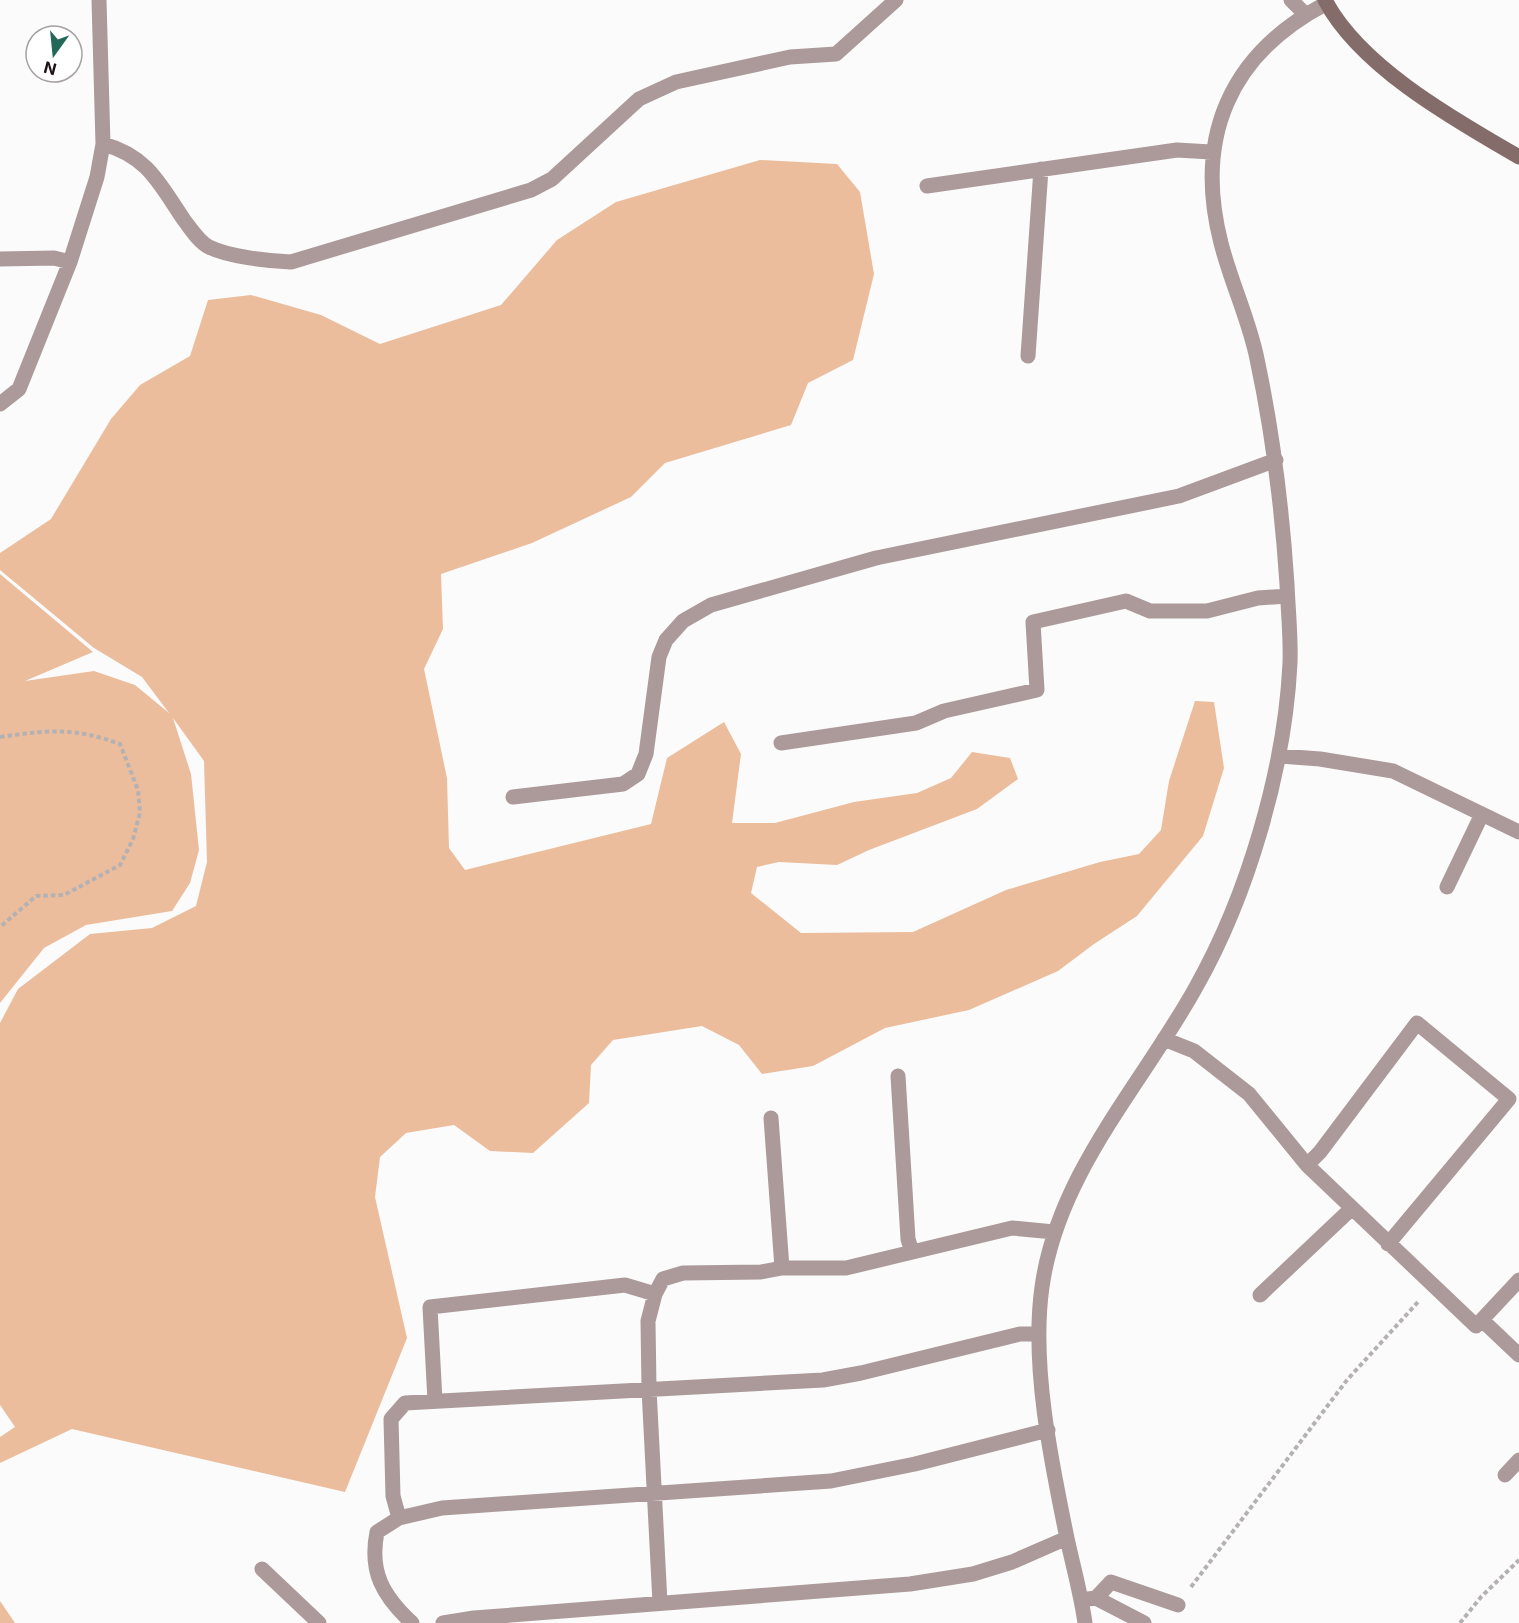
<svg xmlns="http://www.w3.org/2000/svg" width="1519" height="1623" font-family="Inter,sans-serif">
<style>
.green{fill:#ebbd9c}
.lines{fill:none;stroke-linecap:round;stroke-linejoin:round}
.path{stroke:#b5b1b3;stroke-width:4;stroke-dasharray:4.5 3;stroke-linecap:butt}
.street{stroke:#ab9a99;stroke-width:15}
.secondary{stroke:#846c6a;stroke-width:15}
</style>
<rect width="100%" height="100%" fill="#fbfbfb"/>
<path class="green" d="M760 160 837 164 860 192 874 274 853 360 808 383 791 425 665 463 631 497 532 543 441 574 443 629 424 669 447 778 449 848 465 870 651 824 667 758 724 722 741 754 732 823H775L854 802 917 793 951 778 972 752 1010 758 1018 779 977 809 869 850 837 865 779 862 757 867 751 893 801 933 913 932 1006 890 1100 862 1139 854 1161 830 1169 781 1195 701 1214 702 1224 768 1203 836 1137 916 1094 944 1058 971 969 1010 885 1028 813 1066 762 1074 739 1045 702 1026 613 1040 591 1065 589 1103 533 1153 490 1151 454 1125 406 1133 380 1157 375 1197 407 1338 345 1492 72 1429 0 1463V1437L15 1427 0 1405V1023L18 989 90 934 152 928 196 906 207 862 204 761 173 718 191 774 199 850 190 883 172 911 86 925 44 948 0 1003V574L93 652 25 681 94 671 135 685 169 713 142 677 94 648 0 570V553L51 519 111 419 140 385 190 356 208 300 251 295 321 315 380 344 501 305 557 240 616 202Z
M0 1601 15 1623H0Z"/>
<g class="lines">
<path class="path" d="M0 737C48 730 74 727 120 744L138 790 140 813 133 839 120 865 64 895 36 896 0 927
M1191 1587 1347 1380 1418 1302
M1460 1623 1481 1597 1519 1560"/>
<path class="street" d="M1291 0 1305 14
M103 144C148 156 160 185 184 220 191 229 199 242 209 247 229 257 269 261 291 262L531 190 552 179 639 99 676 82 790 57 836 54 896 0
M927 186 1177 150 1211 152
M0 259 54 258 70 262
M1028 356 1041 169
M0 404 19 389 70 262 97 177 103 144 99 0
M781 743 916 723 944 711 1037 690 1033 622 1126 601 1150 611H1207L1258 598 1287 596
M1280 756 1320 759 1393 771 1519 832
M513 797 623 784 638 774 646 754 659 657 666 640 683 621 711 605 876 558 1179 496 1276 460
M1447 887 1482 814
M1164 1039 1194 1051 1249 1094 1307 1165 1476 1326 1519 1280
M898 1076 908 1239 912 1252
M771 1118 782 1268
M1307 1165 1320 1152 1417 1023 1509 1099 1388 1244
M1260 1295 1351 1209
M1482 1320 1519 1355
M435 1401 430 1307 625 1285 655 1294
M1505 1475 1519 1460
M399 1518 393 1496 391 1419 405 1403 823 1380 861 1373 1020 1334H1037
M262 1569 319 1623
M1096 1598 1111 1582 1178 1605
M1088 1599 1096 1598 1144 1623
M660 1603 649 1389 648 1321 655 1294 663 1279 683 1273 761 1272 782 1268H846L1012 1228 1054 1232
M412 1623C383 1596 369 1572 377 1532L399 1518 442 1508 831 1481 915 1464 1048 1430
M443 1623 474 1618 910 1584 973 1574 1012 1562 1067 1538
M1085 1623C1081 1594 1073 1566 1067 1538 1051 1461 1031 1364 1042 1287 1058 1172 1142 1085 1196 987 1248 895 1285 768 1290 663 1291 637 1288 610 1287 584 1282 508 1273 434 1257 359 1249 319 1231 283 1221 243 1194 138 1229 54 1327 3"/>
<path class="secondary" d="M1325 0C1360 67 1455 120 1519 157"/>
</g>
<g transform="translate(54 54) rotate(195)"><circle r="28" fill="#ffffff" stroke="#a5a0a2" stroke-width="1.5"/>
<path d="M0-4.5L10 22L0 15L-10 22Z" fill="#236759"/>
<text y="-9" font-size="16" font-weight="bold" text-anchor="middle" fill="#1d1117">N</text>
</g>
</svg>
